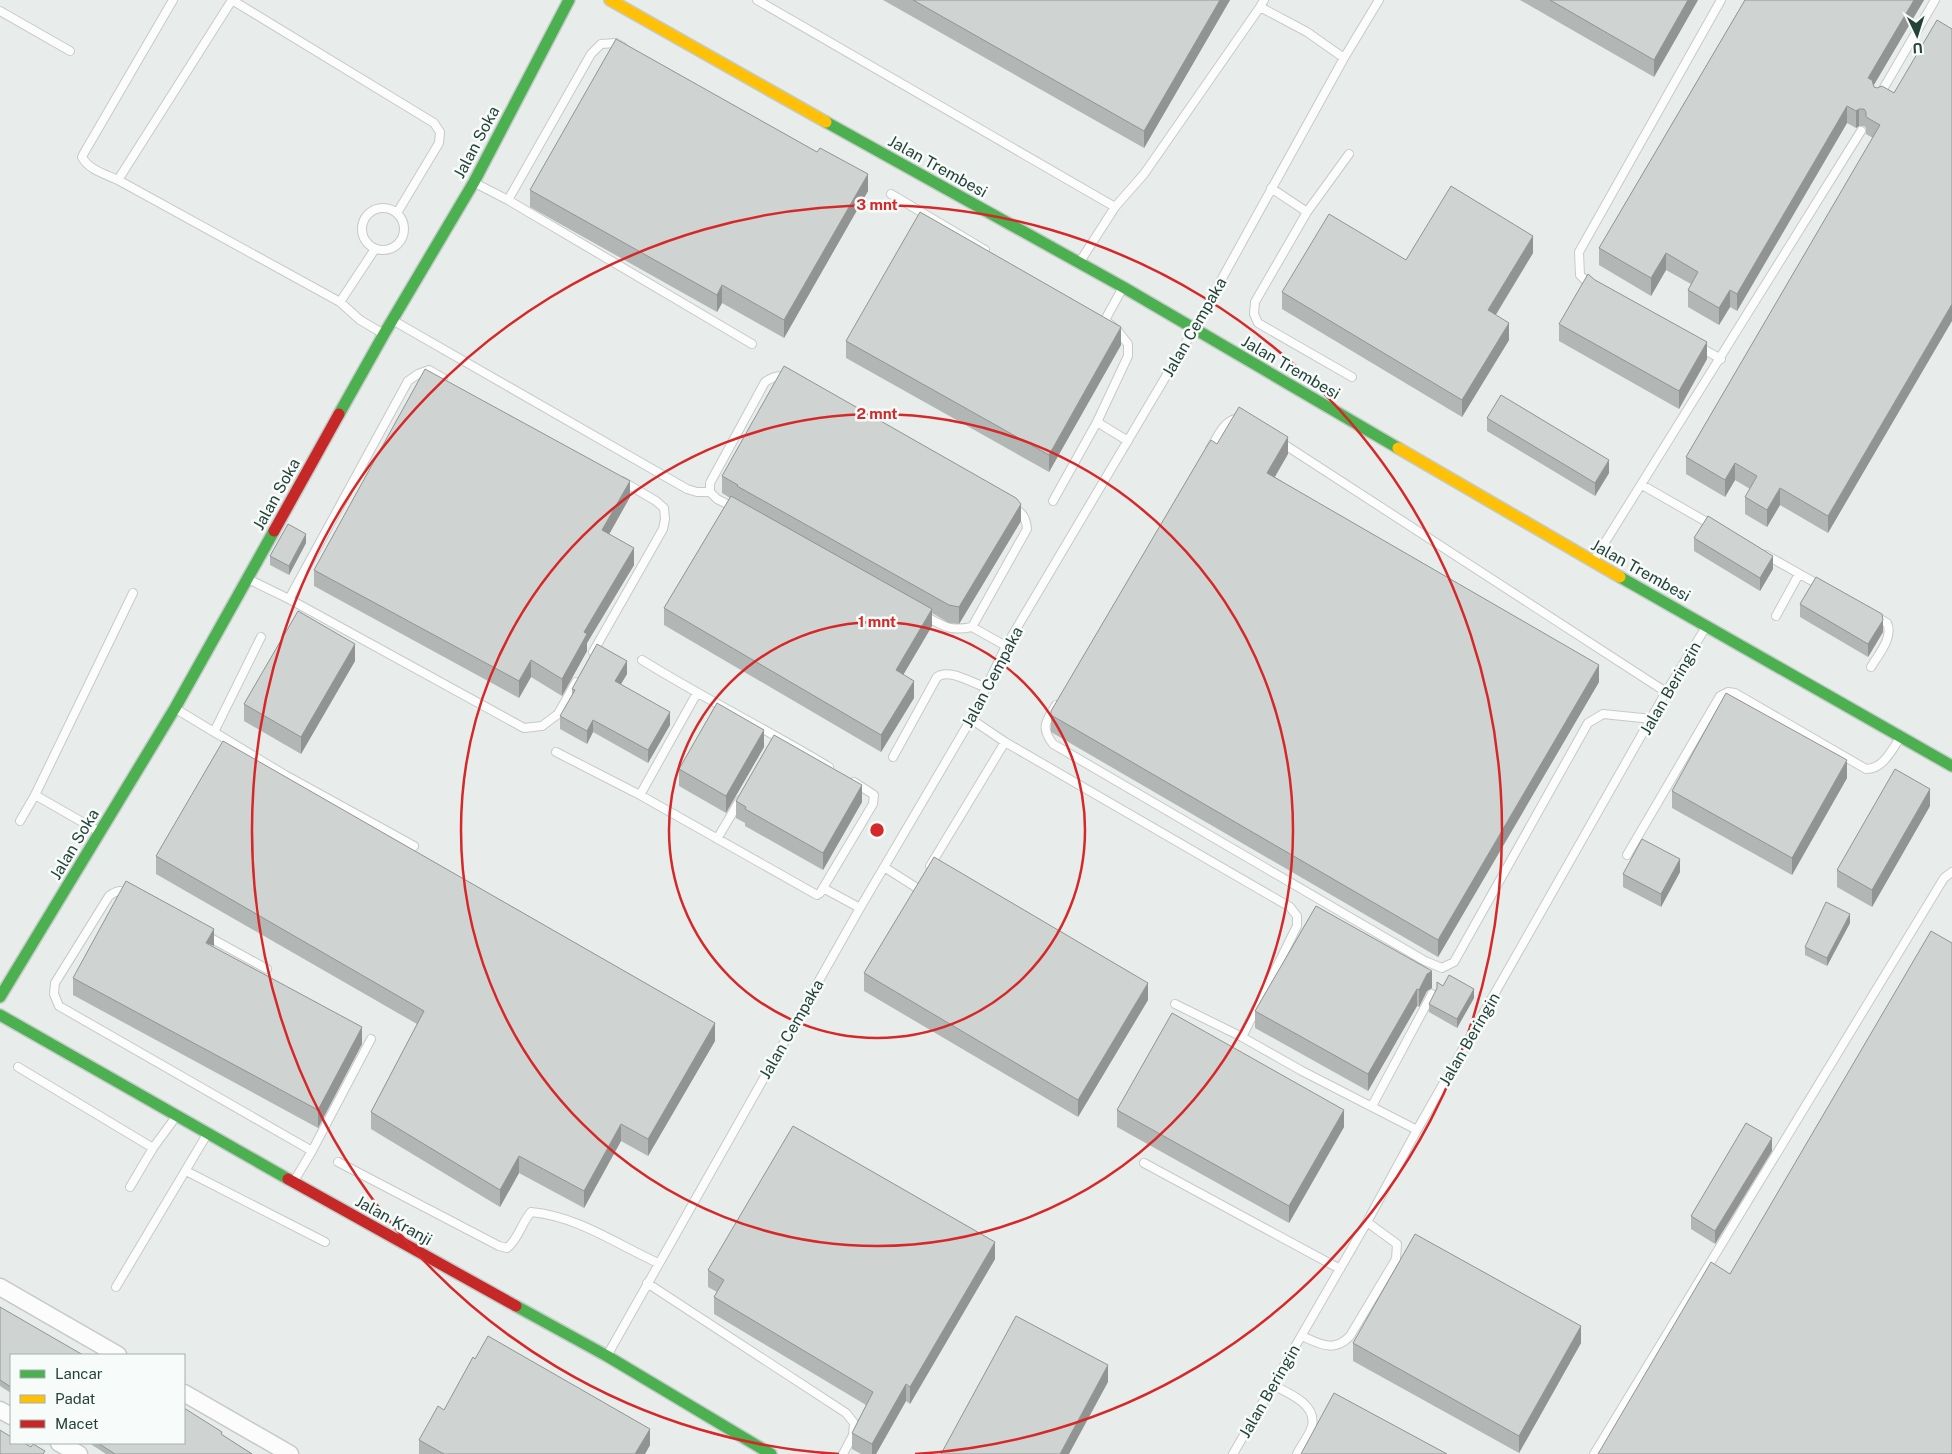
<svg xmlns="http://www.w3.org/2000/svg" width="1952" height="1454" font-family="'Public Sans',sans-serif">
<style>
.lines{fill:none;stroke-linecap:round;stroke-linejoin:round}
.lane-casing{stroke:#c5cac8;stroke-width:10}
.street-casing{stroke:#c5cac8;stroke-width:19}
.fast-casing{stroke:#c3cbc8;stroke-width:14}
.slow-casing{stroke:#c3cbc8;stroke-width:14}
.jam-casing{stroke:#c3cbc8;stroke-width:14}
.lane{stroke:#fcfcfc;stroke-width:8}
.street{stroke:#fcfcfc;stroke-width:16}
.fast{stroke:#4caf50;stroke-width:11}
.slow{stroke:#ffc107;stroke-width:11}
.jam{stroke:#c62828;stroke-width:11}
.wall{fill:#b2b6b5}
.shaded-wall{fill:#919493}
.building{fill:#cfd4d2;stroke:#919493}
.ring{fill:none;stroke:#d62828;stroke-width:2.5}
.labels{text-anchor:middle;stroke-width:5;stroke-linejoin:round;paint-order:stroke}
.street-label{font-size:16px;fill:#24423a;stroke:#f7fbf9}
.centre{fill:#d62828;stroke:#f7fbf9;stroke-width:2.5}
.ring-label{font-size:15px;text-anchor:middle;font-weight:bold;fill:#d62828;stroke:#f7fbf9;stroke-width:5;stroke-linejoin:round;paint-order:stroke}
</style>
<rect width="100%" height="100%" fill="#e8edeb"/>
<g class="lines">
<g class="lane-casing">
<path id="lane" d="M173 0 84 153 82 157C89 170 105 174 118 180L340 302 360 320 382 333
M232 0 434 123 440 132 439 143 397 213
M757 0 1115 207
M1264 0 1260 7 1307 32 1344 58
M0 11 70 51
M1879 96 1935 0
M118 180 232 0
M475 183 508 200 752 344
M1271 188 1307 212 1255 302 1254 314 1258 323 1352 377
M891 194 985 250
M508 200 591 54 601 44 616 43 623 47
M362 229a21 21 0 1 1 42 0a21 21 0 1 1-42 0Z
M1307 212 1349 154
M1081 260 1115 207 1144 174 1260 7
M1591 286 1580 275 1579 252 1721 0
M340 302 375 249
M394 321 687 489 697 492H710
M1698 346 1721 359
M1097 422 1128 441
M1279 441 1666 692
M1210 449C1218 436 1225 417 1242 418
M1642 485 1712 525
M1053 501 1097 422 1128 356V344L1117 330 1105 320 1122 289
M735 508 717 499 710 492V483L765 382C771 378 778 374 785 378
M1766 555 1821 586
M1594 560 1861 131
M248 579 289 599 524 728 542 726 558 714 576 682
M289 599 408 381 418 374 429 370 443 378
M923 615C942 625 949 632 972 627
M1776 616 1799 574
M1006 646 972 627 1027 529C1026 518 1023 513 1013 507
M593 652 663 529 665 519 664 508 656 501 622 481
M642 660C703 698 768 730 829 767
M1871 667C1878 655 1894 637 1887 623L1875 616
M1056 705C1046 721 1040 727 1053 744L1425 961 1442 968 1454 962 1588 723 1603 714 1652 719
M176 709 285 775 414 846
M971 719 1005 742 1290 907 1297 916V926L1242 1037
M214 732 261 637
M556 752 640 795 817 895 820 893 873 804 874 795 854 782
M893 757 937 677C949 668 972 683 985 687
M35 795 133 593
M640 795 697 693
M20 821 35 795 98 831
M717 839 740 800
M1627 855 1720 696 1728 692 1735 693 1866 769C1883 769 1891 751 1900 738
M930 866 1005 742
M884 867 917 888
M823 888 860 908
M129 893C121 889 116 891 109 896L55 983 54 994 59 1006 312 1151
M207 936 267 969
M1175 1004 1242 1037 1302 1071 1417 1130
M18 1067 153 1148 175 1118
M1372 1106 1432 994
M338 1162 499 1246 507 1248C518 1240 522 1222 531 1212 577 1216 618 1245 658 1263
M1144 1163 1340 1269
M186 1171 325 1242
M294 1181 312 1151 371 1039
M130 1187 153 1148
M647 1283 846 1413 854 1423 853 1435 843 1454
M116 1287 206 1136
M1302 1336C1320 1344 1334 1353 1350 1336L1396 1259 1397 1244 1367 1222
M608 1354 860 908 971 719 1006 646 1194 329 1344 58 1379 0
M1273 1385C1288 1393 1317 1404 1312 1426 1310 1435 1301 1445 1297 1454
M1233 1454 1367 1222 1417 1130 1666 692 1706 627
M1594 1454 1944 878 1952 872"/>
</g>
<g class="street-casing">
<path id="street" d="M0 1287 118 1355
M184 1393 290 1454
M0 1410 11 1416
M59 1443 79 1454"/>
</g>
<g class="fast-casing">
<path id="fast" d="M826 122 1123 287 1398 448
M339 414 384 334 474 182 569 0
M1620 577 1952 766
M0 997 175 708 274 531
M0 1015 288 1179
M516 1306 607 1356 771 1454"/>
</g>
<g class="slow-casing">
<path id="slow" d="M610 0 826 122
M1398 448 1620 577"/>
</g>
<g class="jam-casing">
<path id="jam" d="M274 531 339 414
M288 1179 516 1306"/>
</g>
<use href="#lane" class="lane"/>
<use href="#street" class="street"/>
<use href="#fast" class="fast"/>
<use href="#slow" class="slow"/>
<use href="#jam" class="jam"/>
</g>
<path class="wall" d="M883 0H1230L1144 148Z
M1520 0H1698L1654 77Z
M1745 0H1924L1873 86 1874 87 1894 93 1828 533 1780 505 1767 527 1745 514V497L1750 489 1735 480 1725 497 1686 474V457L1873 138 1866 134V128L1864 126H1859L1856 128 1847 123 1737 311 1730 307 1719 325 1688 307V290L1691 284 1666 270 1651 296 1599 265V248Z
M817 152 868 191 784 338 722 303 717 312 530 207V190Z
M1533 253 1496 315 1509 340 1462 417 1282 309V292L1406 260Z
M1559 324 1707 359 1679 409 1559 341Z
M846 341 1121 345 1049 472 846 358Z
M1487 418 1609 473 1595 496 1487 431Z
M1217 444 1288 454 1275 477 1599 682 1438 957 1051 732V711Z
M722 476 1021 521 959 624 949 623 932 613V626L903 675 914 698 881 752 664 625V608L730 498 722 493Z
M630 497 609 534 634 565 587 643V651L562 696 531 677 519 698 314 586V570Z
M1694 538 1773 569 1760 591 1694 551Z
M306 543 289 575 270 565V556Z
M1800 604 1883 632 1868 657 1800 617Z
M355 661 301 754 244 721V704Z
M627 674 621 684 670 725 648 763 593 732 587 744 560 729V716L572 696V689Z
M764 747 726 813 679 786V769Z
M1847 778 1792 875 1672 808V791Z
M736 801 862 802 823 870 745 826V823L736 818Z
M1930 806 1872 907 1837 887V870Z
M156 856 715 1041 648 1156 621 1141 584 1208 519 1173 500 1207 371 1129V1112L417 1024 156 874Z
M1680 872 1661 907 1623 887V874Z
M1316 906 1432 988 1427 991 1419 1007 1417 1006 1368 1091 1255 1028V1011Z
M1850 923 1827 966 1805 955V947Z
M214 947 362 1044 318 1128 73 995V978Z
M864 973 1148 1000 1078 1117 864 991Z
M1443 986 1474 998 1457 1028 1429 1012V1004Z
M1117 1110 1344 1127 1289 1223 1117 1127Z
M1772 1151 1715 1244 1691 1229V1216Z
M995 1259 910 1404 906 1401 876 1454H861L852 1449V1433L866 1405 714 1314V1297L717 1292 708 1287V1270Z
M0 1307 11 1355V1393L0 1386Z
M1353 1343H1581L1519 1453 1353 1361Z
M444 1410 650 1445 645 1454H419V1440Z
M222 1435 253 1454H106L89 1443H184Z"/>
<path class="shaded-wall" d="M1220 0H1230L1144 148V131Z
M1688 0H1698L1654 77V60Z
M1914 0H1924L1868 95V78Z
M1847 106V123L1737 311V294Z
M1859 109V126L1856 128V111Z
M868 174V191L784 338V320Z
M1533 236V253L1488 327V310Z
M1666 253V270L1651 296V278Z
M722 285V303L717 312V295Z
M1730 290V307L1719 325V308Z
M1952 304V321L1828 533V516Z
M1509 323V340L1462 417V400Z
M1121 327V345L1049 472V455Z
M1707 342V359L1679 409V391Z
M1288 437V454L1267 490V473Z
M1609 460V473L1595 496V483Z
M1735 463V480L1725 497V480Z
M630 481V497L602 547V530Z
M1780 488V505L1767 527V510Z
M1021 504V521L959 624V607Z
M306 534V543L289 575V566Z
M634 548V565L587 643V651L562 696V679L584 632Z
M1773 556V569L1760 591V578Z
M932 609V626L896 687V670Z
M1883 620V632L1868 657V644Z
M355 644V661L301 754V737Z
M531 660V677L519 698V681Z
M627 661V674L615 694V681Z
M1599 665V682L1438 957V940Z
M914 681V698L881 752V735Z
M670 712V725L648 763V750Z
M593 720V732L587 744V731Z
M764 730V747L726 813V796Z
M1847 760V778L1792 875V858Z
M862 785V802L823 870V853Z
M1930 789V806L1872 907V890Z
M1680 859V872L1661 907V894Z
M1850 914V923L1827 966V958Z
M214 929V946L206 943Z
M1432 971V988L1427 991 1419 1007V990L1427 974Z
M1148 983V1000L1078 1117V1100Z
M1417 989V1006L1368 1091V1074Z
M1474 989V998L1457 1028V1019Z
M715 1023V1041L648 1156V1139Z
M362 1027V1044L318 1128V1110Z
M1344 1110V1127L1289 1223V1206Z
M621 1124V1141L584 1208V1191Z
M1772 1138V1151L1715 1244V1231Z
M519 1156V1173L500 1207V1190Z
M995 1242V1259L910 1404V1387Z
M1581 1326V1343L1519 1453V1436Z
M1108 1365V1382L1069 1454H1060Z
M906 1384V1401L876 1454H872V1444Z
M650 1429V1445L645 1454H635Z"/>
<path class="building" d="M913 0H1220L1144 131Z
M1550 0H1688L1654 60Z
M1745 0H1914L1868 78 1872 80 1874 87 1877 88 1882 86 1894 93 1937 20 1952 29V304L1828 516 1780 488 1767 510 1745 497 1757 476 1735 463 1725 480 1686 457 1880 125 1866 117V112L1864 109H1859L1856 111 1847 106 1737 294 1730 290 1719 308 1688 290 1698 272 1666 253 1651 278 1599 248Z
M616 39 817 152 820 148 868 174 784 320 722 285 717 295 530 190Z
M1451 186 1533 236 1488 310 1509 323 1462 400 1282 292 1329 214 1406 260Z
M920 212 1121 327 1049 455 846 341Z
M1588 274 1595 280 1707 342 1679 391 1559 324Z
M784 366 1016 498 1021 504 959 607 949 605 737 486 738 485 722 476Z
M425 369 630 481 602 530 634 548 584 632 587 634 562 679 531 660 519 681 314 570Z
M1501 395 1609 460 1595 483 1487 418Z
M1239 407 1288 437 1267 473 1599 665 1438 940 1051 715V711L1207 446 1211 440 1217 444Z
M731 496 932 609 896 670 914 681 881 735 664 608Z
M1708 516 1773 556 1760 578 1694 538Z
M288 524 306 534 289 566 270 556Z
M1816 577 1882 614 1883 620 1868 644 1800 604Z
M298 611 355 644 301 737 244 704Z
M597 644 627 661 615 681 670 712 648 750 593 720 587 731 560 716 575 690 572 689Z
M1726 693 1847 760 1792 858 1672 791Z
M717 703 764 730 726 796 679 769Z
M774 735 862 785 823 853 745 809 746 807 736 801Z
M223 741 715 1023 648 1139 621 1124 584 1191 519 1156 500 1190 371 1112 424 1011 156 856Z
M1895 769 1930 789 1872 890 1837 870Z
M1642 839 1680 859 1661 894 1623 874Z
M934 857 1148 983 1078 1100 864 973Z
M126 881 214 929 206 943 362 1027 318 1110 73 978Z
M1826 902 1850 914 1827 958 1805 947Z
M1316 906 1432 971 1427 974 1419 990 1417 989 1368 1074 1255 1011Z
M1931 931 1952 943V1454H1598L1711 1262 1730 1274Z
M1449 975 1474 989 1457 1019 1429 1004 1437 988V982L1443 986Z
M1172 1013 1344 1110 1289 1206 1117 1110Z
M1746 1123 1772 1138 1715 1231 1691 1216Z
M793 1126 995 1242 910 1387 906 1384 872 1444 852 1433 873 1392 714 1297 724 1280 708 1270Z
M1415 1234 1581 1326 1519 1436 1353 1343Z
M0 1307 83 1355H11V1387L0 1380Z
M1016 1316 1108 1365 1060 1454H941Z
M488 1336 650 1429 635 1454H444L419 1440 438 1406 444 1410 473 1357 475 1359Z
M1334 1393 1447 1454H1301Z
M184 1408 222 1432 221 1434 252 1454H115L98 1443H184Z
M0 1430 11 1437V1443H24L31 1447 33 1444 45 1451 43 1454H44H0Z"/>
<g class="ring">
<circle cx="877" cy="830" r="208"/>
<circle cx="877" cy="830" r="416"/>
<path d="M839 1454A625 625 0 1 1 915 1454"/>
</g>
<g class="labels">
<g class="street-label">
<text transform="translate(476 142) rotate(-62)" y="6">Jalan Soka</text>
<text transform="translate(938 166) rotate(29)" y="6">Jalan Trembesi</text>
<text transform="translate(1194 327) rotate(-60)" y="6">Jalan Cempaka</text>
<text transform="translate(1291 367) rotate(30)" y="6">Jalan Trembesi</text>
<text transform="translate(276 494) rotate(-61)" y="6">Jalan Soka</text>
<text transform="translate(1641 570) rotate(29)" y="6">Jalan Trembesi</text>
<text transform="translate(992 677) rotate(-62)" y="6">Jalan Cempaka</text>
<text transform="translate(1670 688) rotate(-60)" y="6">Jalan Beringin</text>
<text transform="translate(74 844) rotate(-59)" y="6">Jalan Soka</text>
<text transform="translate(791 1029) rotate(-60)" y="6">Jalan Cempaka</text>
<text transform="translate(1469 1039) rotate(-60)" y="6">Jalan Beringin</text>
<text transform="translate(394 1220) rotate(29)" y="6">Jalan Kranji</text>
<text transform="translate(1269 1391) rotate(-60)" y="6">Jalan Beringin</text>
</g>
</g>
<circle cx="877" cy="830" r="8" class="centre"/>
<g class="ring-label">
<text x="877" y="210">3 mnt</text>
<text x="877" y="419">2 mnt</text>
<text x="877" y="627">1 mnt</text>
</g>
<rect x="10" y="1354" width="175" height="90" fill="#f7fbf9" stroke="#a3b1ad"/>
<rect x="20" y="1370" width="25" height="8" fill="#4caf50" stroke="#a3b1ad"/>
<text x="55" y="1379" font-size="15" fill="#24423a">Lancar</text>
<rect x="20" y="1395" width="25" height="8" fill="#ffc107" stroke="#a3b1ad"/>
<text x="55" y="1404" font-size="15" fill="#24423a">Padat</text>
<rect x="20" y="1420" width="25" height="8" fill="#c62828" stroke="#a3b1ad"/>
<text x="55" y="1429" font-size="15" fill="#24423a">Macet</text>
<g transform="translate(1917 35) rotate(176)" stroke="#f7fbf9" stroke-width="4" paint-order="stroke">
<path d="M0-4L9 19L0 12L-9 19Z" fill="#24423a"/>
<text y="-8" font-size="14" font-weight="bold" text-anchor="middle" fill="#24423a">U</text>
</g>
</svg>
